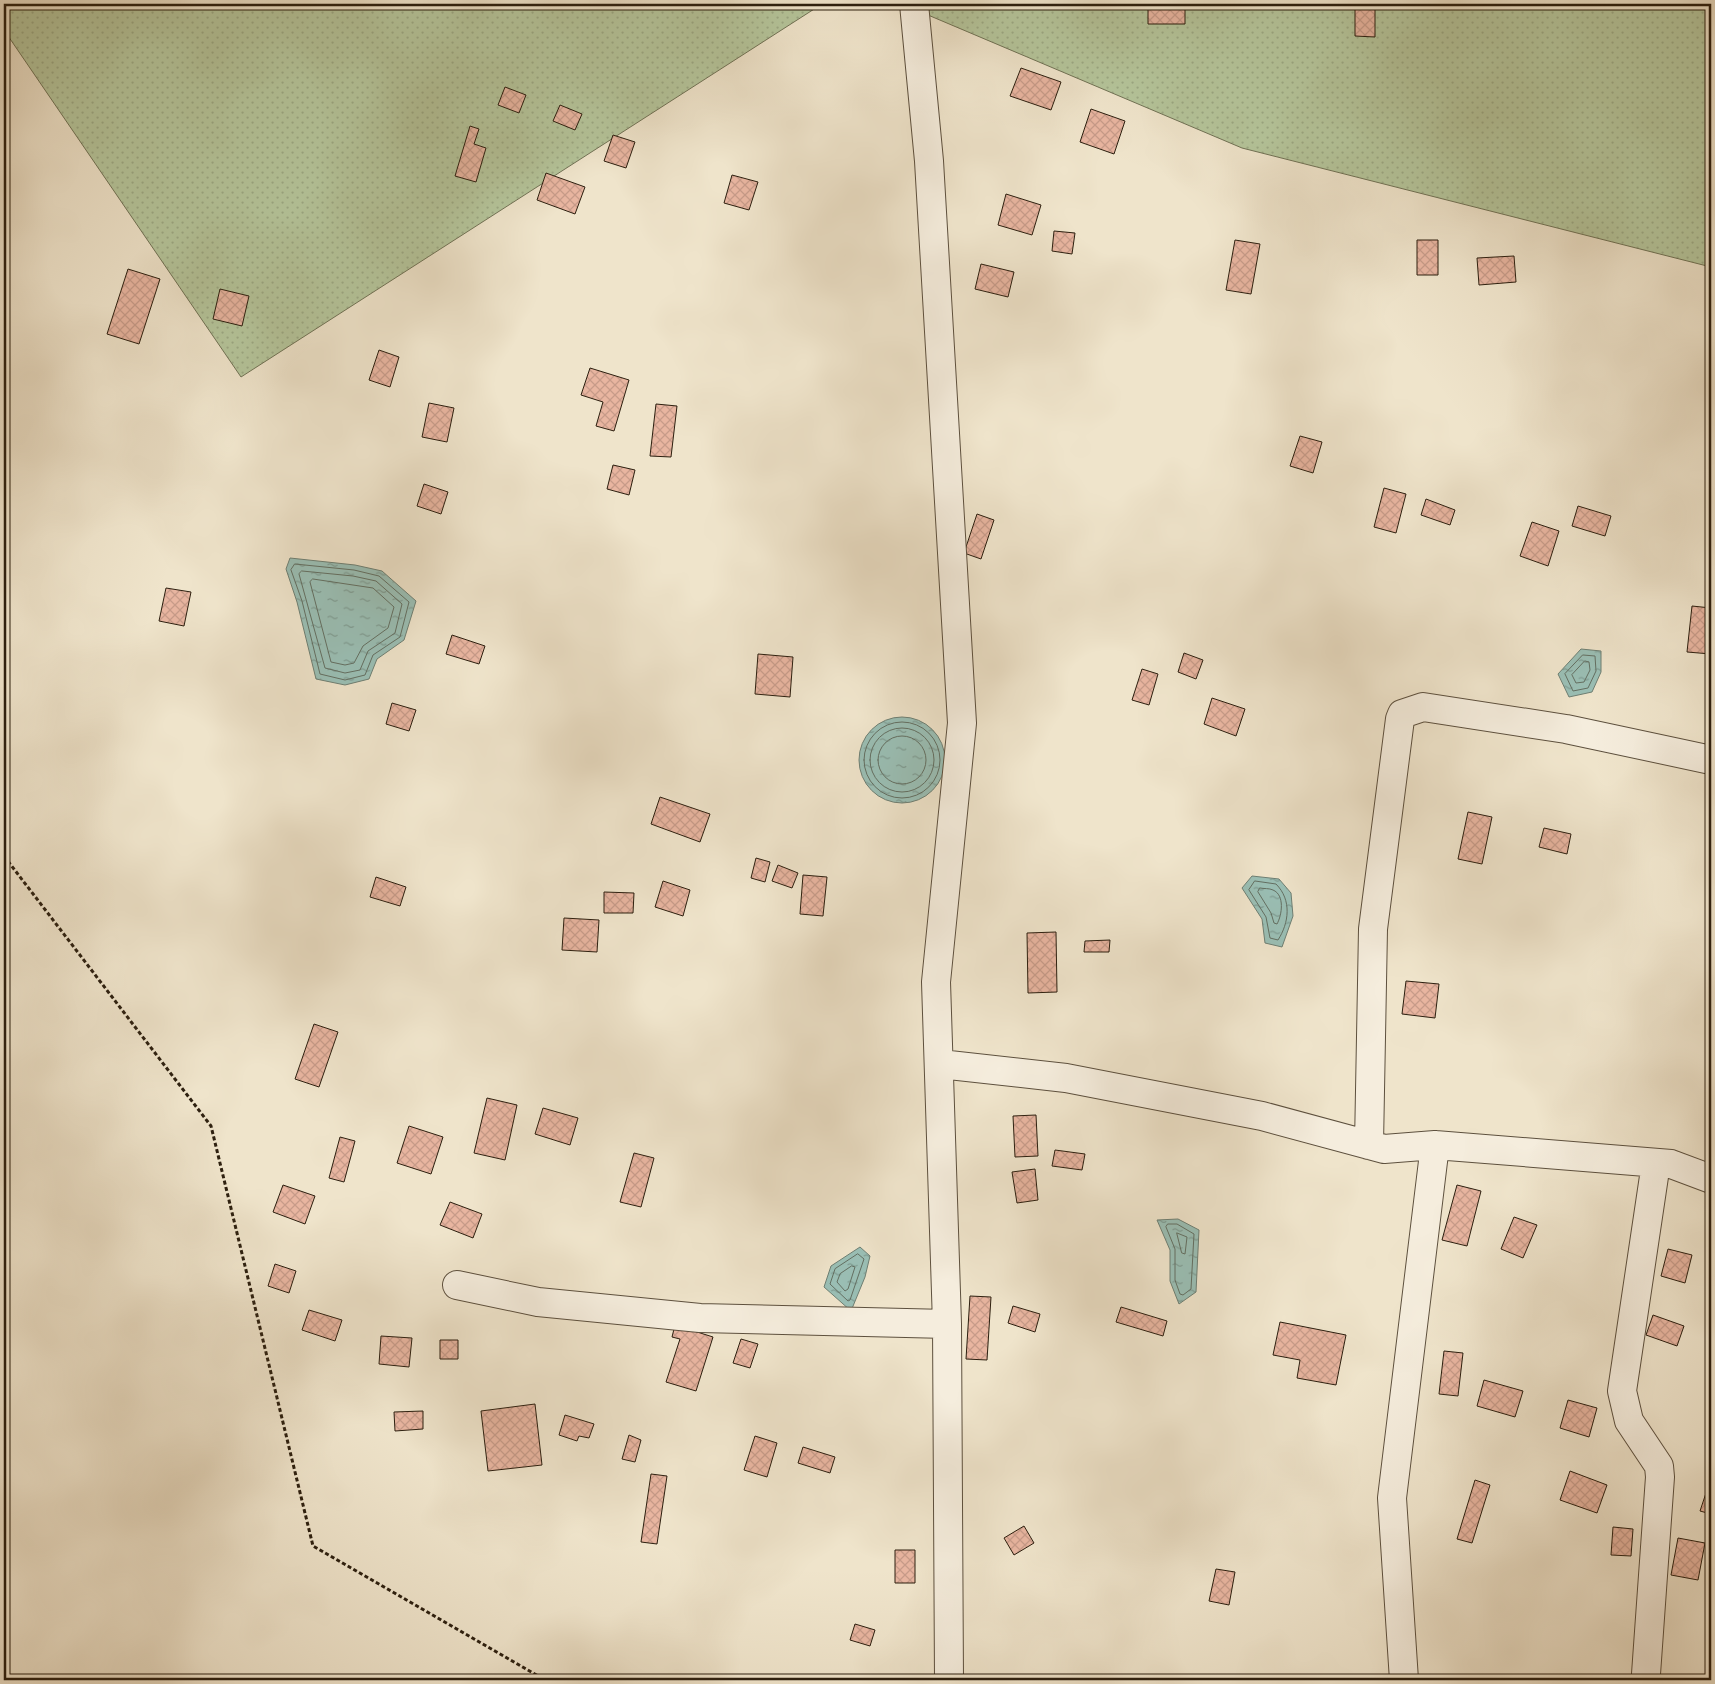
<svg xmlns="http://www.w3.org/2000/svg" width="1715" height="1684" font-family="'Old Standard TT',serif">
<style>
.grass{fill:url(#grass-dots);stroke:#707255}
.water{fill:url(#water-ripples);stroke:#6e7f73}
.lines{fill:none;stroke-linecap:round;stroke-linejoin:round}
.shore{stroke:#636f62;stroke-width:1}
.building{fill:url(#building-cross-hatch);stroke:#2c1f0f}
.minor-casing{stroke:#5d503e;stroke-width:30}
.path{stroke:#2c1f0f;stroke-width:3;stroke-dasharray:4 2.5;stroke-linecap:butt}
.minor{stroke:#f5eddd;stroke-width:28}
</style>
<defs>
<pattern id="grass-dots" width="8" height="8" patternUnits="userSpaceOnUse" patternTransform="scale(1.25)"><rect width="8" height="8" fill="#b5c59b"/><path d="M2 2h.1M6 6h.1" fill="none" stroke="#9ca984" stroke-width="1.8" stroke-linecap="round"/></pattern>
<pattern id="water-ripples" width="26" height="14" patternUnits="userSpaceOnUse" patternTransform="scale(1.25)"><rect width="26" height="14" fill="#9abfb5"/><path d="M2 4q2-2 4 0t4 0M15 11q2-2 4 0t4 0" fill="none" stroke="#7e9b92"/></pattern>
<pattern id="building-cross-hatch" width="8" height="8" patternUnits="userSpaceOnUse" patternTransform="scale(1.25)"><rect width="8" height="8" fill="#e8b5a0"/><path d="M0 0l8 8M0 8l8-8" fill="none" stroke="#c79b89"/></pattern>
</defs>
<rect width="100%" height="100%" fill="#efe4cb"/>
<filter id="stains"><feTurbulence type="fractalNoise" baseFrequency=".004" numOctaves="4"/><feColorMatrix values="0 0 0 0 .2 0 0 0 0 .09 0 0 0 0 .02 0 0 0 .5 -.17"/></filter>
<radialGradient id="worn" r=".72"><stop offset=".6" stop-color="#630" stop-opacity="0"/><stop offset="1" stop-color="#630" stop-opacity=".3"/></radialGradient>
<path class="grass" d="M4 4H822L241 377 4 30Z
M902 4H1711V267L1242 148Z"/>
<path class="water" d="M290 558 355 565 382 571 416 601 404 640 377 659 369 679 345 685 316 679 297 602 286 569Z
M1581 649 1601 651V672L1592 692 1569 697 1558 674Z
M859 760a43 43 0 1 1 86 0a43 43 0 1 1-86 0Z
M1252 876 1279 879 1291 893 1293 916 1282 947 1265 943 1262 919 1242 888Z
M1178 1219 1199 1230 1196 1292 1179 1304 1170 1281V1250L1157 1220Z
M860 1247 870 1256 865 1277 851 1311 824 1287 831 1266Z"/>
<g class="lines">
<path class="shore" d="M295 564 354 570 379 576 409 602 400 637 373 655 365 675 345 680 320 674 302 601 291 570Z
M302 571 353 576 376 581 402 604 395 633 368 651 360 670 345 673 325 668 299 574Z
M313 579 373 588 394 607 388 628 363 646 354 663 345 665 331 662 310 582Z
M1583 655 1595 656 1596 671 1588 688 1573 691 1565 674Z
M1585 661 1589 662 1590 670 1584 682 1576 683 1572 675Z
M864 760a38 38 0 1 1 76 0a38 38 0 1 1-76 0Z
M870 760a32 32 0 1 1 64 0a32 32 0 1 1-64 0Z
M878 760a24 24 0 1 1 48 0a24 24 0 1 1-48 0Z
M1255 881 1276 884C1292 900 1289 923 1278 940L1270 938 1266 917 1249 890Z
M1260 888C1264 889 1269 888 1273 890 1285 895 1282 915 1277 924L1274 923 1271 913 1258 892Z
M1168 1224H1177L1194 1234 1191 1289 1183 1295 1180 1294 1175 1280V1249L1166 1227Z
M1177 1233 1187 1237 1185 1254 1182 1253Z
M858 1254 864 1259 850 1300 848 1301 830 1284 835 1269Z
M852 1266 855 1267 848 1289 845 1291 837 1282 840 1274Z"/>
</g>
<path class="building" d="M1148 4H1185V24H1148Z
M1355 4H1375V37L1355 36Z
M1021 68 1061 82 1051 110 1010 96Z
M505 87 526 95 519 113 498 105Z
M560 105 582 114 575 130 553 121Z
M1091 109 1125 121 1114 154 1080 142Z
M470 126 479 129 474 144 486 148 476 182 455 176Z
M613 135 635 142 626 168 604 161Z
M546 173 585 187 575 214 537 200Z
M732 175 758 182 749 210 724 203Z
M1006 194 1041 205 1032 235 998 225Z
M1054 231 1075 233 1072 254 1052 251Z
M1235 240 1260 244 1251 294 1226 290Z
M1417 240H1438V275H1417Z
M1514 256 1516 282 1479 285 1477 258Z
M981 264 1014 272 1008 297 975 289Z
M128 269 160 279 139 344 107 334Z
M220 289 249 296 242 326 213 319Z
M379 350 399 357 390 387 369 380Z
M590 368 629 380 614 431 596 426 603 402 581 395Z
M429 403 454 408 447 442 422 437Z
M656 404 677 406 671 457 650 456Z
M1300 436 1322 442 1313 473 1290 466Z
M613 465 635 470 629 495 607 489Z
M424 484 448 492 441 514 417 506Z
M1384 488 1406 494 1396 533 1374 527Z
M1426 499 1455 510 1450 525 1421 515Z
M1578 506 1611 516 1605 536 1572 526Z
M977 514 994 520 981 559 964 553Z
M1532 522 1559 531 1548 566 1520 556Z
M166 588 191 592 184 626 159 621Z
M1692 606 1711 608V654L1687 652Z
M452 635 485 646 479 664 446 654Z
M1184 653 1203 660 1196 679 1178 672Z
M758 654 793 657 790 697 755 694Z
M1142 669 1158 674 1149 705 1132 700Z
M1212 698 1245 709 1236 736 1204 724Z
M392 703 416 710 409 731 386 724Z
M660 797 710 814 700 842 651 824Z
M1468 812 1492 817 1482 864 1458 859Z
M1544 828 1571 834 1567 854 1539 847Z
M756 858 770 862 765 882 751 878Z
M778 865 798 873 792 888 772 881Z
M803 875 827 877 823 916 800 914Z
M376 877 406 887 400 906 370 897Z
M663 881 690 890 683 916 655 907Z
M604 892 634 893 633 913H604Z
M564 918 599 920 597 952 562 950Z
M1056 932 1057 992 1028 993 1027 933Z
M1110 940 1109 952H1084L1085 941Z
M1406 981 1439 984 1435 1018 1402 1014Z
M314 1024 338 1032 319 1087 295 1079Z
M487 1098 517 1105 505 1160 474 1153Z
M543 1108 578 1118 570 1145 535 1134Z
M1036 1115 1038 1156 1015 1157 1013 1116Z
M409 1126 443 1137 431 1174 397 1163Z
M340 1137 355 1141 344 1182 329 1178Z
M1055 1150 1085 1154 1082 1170 1052 1166Z
M634 1153 654 1158 641 1207 620 1202Z
M1035 1169 1038 1200 1017 1203 1012 1172Z
M283 1185 315 1196 305 1224 273 1212Z
M1457 1185 1481 1191 1467 1246 1442 1240Z
M450 1202 482 1214 473 1238 440 1225Z
M1514 1217 1537 1225 1523 1258 1501 1249Z
M1668 1249 1692 1255 1685 1283 1661 1276Z
M275 1264 296 1271 289 1293 268 1286Z
M970 1296 991 1297 987 1360 966 1359Z
M1013 1306 1040 1314 1035 1332 1008 1323Z
M1121 1307 1167 1321 1163 1336 1116 1322Z
M309 1310 342 1320 335 1341 302 1330Z
M1653 1315 1684 1326 1677 1346 1646 1335Z
M1280 1322 1346 1335 1336 1385 1297 1378 1300 1360 1273 1355Z
M1711 1324V1340L1706 1339Z
M675 1325 713 1337 696 1391 666 1382 680 1339 672 1337Z
M381 1336 412 1338 409 1367 379 1364Z
M741 1339 758 1344 750 1368 733 1363Z
M440 1340H458V1359H440Z
M1444 1351 1463 1353 1458 1396 1439 1394Z
M1484 1380 1523 1391 1515 1417 1477 1406Z
M1568 1400 1597 1408 1589 1437 1560 1428Z
M535 1404 542 1465 488 1471 481 1411Z
M423 1411V1429L395 1431 394 1412Z
M565 1415 594 1424 589 1438 579 1436 577 1441 559 1435Z
M629 1435 641 1440 635 1462 622 1459Z
M755 1436 777 1443 767 1477 744 1470Z
M803 1447 835 1457 830 1473 798 1463Z
M1570 1471 1607 1485 1597 1513 1560 1500Z
M651 1474 667 1476 657 1544 641 1542Z
M1475 1480 1490 1485 1472 1543 1457 1539Z
M1710 1481 1711 1482V1514L1700 1511Z
M1024 1526 1034 1543 1014 1555 1004 1538Z
M1613 1527 1633 1529 1631 1556 1611 1555Z
M1678 1538 1705 1543 1698 1580 1671 1575Z
M895 1550H915V1583H895Z
M1216 1569 1235 1572 1229 1605 1209 1601Z
M855 1624 875 1630 870 1646 850 1640Z"/>
<g class="lines">
<g class="minor-casing">
<path id="minor" d="M914 4 929 161 962 723 936 982 947 1324 949 1680
M940 1064 1066 1078 1262 1116 1384 1149 1435 1145 1671 1164 1711 1179
M1369 1145 1373 929 1400 719 1402 714 1423 707 1566 729 1711 760
M457 1285 538 1302 700 1318 947 1324
M1646 1674 1660 1477 1659 1466 1629 1421 1622 1391 1656 1163
M1404 1680 1392 1498 1435 1145"/>
</g>
<path class="path" d="M4 856 211 1126 313 1546 545 1680"/>
<use href="#minor" class="minor"/>
</g>
<rect width="1715" height="1684" fill="none" stroke="#efe4cb" stroke-width="20"/>
<rect x="5" y="5" width="1705" height="1674" fill="none" stroke="#2c1f0f" stroke-width="2.5"/>
<rect x="10" y="10" width="1695" height="1664" fill="none" stroke="#2c1f0f"/>
<rect width="100%" height="100%" filter="url(#stains)"/>
<rect width="100%" height="100%" fill="url(#worn)"/>
</svg>
